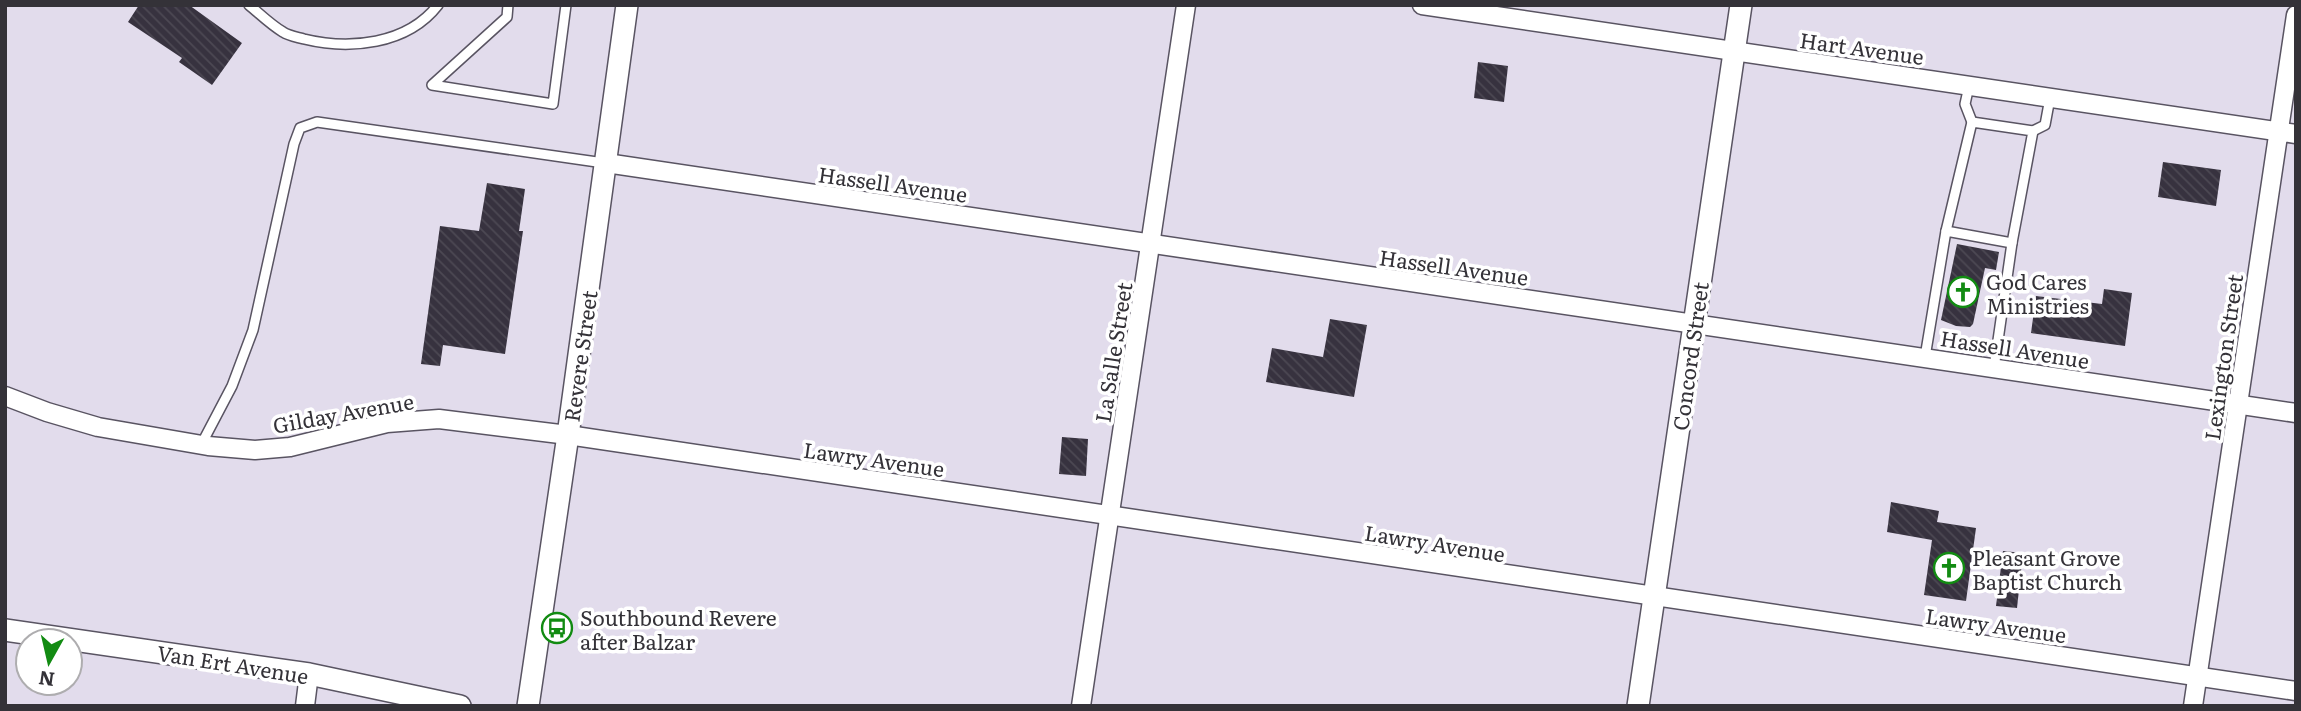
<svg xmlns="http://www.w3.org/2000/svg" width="2301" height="711" viewBox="0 0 2301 711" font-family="Literata,serif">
	<defs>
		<pattern id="building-back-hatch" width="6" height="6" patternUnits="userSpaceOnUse" patternTransform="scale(1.75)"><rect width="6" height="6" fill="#37323f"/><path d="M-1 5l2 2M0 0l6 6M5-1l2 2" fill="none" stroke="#4c4853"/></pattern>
	</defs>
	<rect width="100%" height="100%" fill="#e2dcec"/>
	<g fill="url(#building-back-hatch)">
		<polygon points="139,5 189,5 242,43 212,85 179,62 182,58 128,22"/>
		<polygon points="1478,62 1508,66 1504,102 1474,98"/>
		<polygon points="2163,162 2221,170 2216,206 2158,197"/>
		<polygon points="487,183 525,189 519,231 523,231 505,354 443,345 440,366 421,364 440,226 479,231"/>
		<polygon points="1957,244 1999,252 1996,270 1985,268 1973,324 1970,327 1956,326 1941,320"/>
		<polygon points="2104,289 2132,293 2125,346 2031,333 2036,296 2102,304"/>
		<polygon points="1330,319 1367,325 1354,397 1266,382 1272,348 1323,357"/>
		<polygon points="1062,437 1088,439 1086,476 1059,474"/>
		<polygon points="1891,502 1939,511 1937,522 1976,528 1966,601 1924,595 1932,540 1887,532"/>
		<polygon points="2003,551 2023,553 2017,608 1996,606"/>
	</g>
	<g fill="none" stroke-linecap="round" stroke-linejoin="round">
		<g stroke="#595462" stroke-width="12">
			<g id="service">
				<path d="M249,5c11,9 22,20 34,27 6,4 14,5 21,7 45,11 103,6 134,-34"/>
				<polyline points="508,5 507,17 432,85 553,104 566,5"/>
				<polyline points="1969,86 1965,104 1972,122"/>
				<polyline points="2033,131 2045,125 2050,98"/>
				<polyline points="1946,231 1972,122 2033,131 2012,243"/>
				<polyline points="1925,357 1946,231 2012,243 1994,368"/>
				<polyline points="201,445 232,386 253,330 294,144 300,128 317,122 604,163"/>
			</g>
		</g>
		<g stroke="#595462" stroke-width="21">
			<g id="minor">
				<polyline points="1422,5 2296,134"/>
				<polyline points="606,163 2296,413"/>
				<polyline points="5,396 47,412 98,427 208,446 255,450 290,447 387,423 439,419 568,435 2296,691"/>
				<polyline points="305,706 309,674"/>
				<polyline points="1081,706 1186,5"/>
				<polyline points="2193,706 2296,15"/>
			</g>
		</g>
		<g stroke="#595462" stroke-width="24">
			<g id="tertiary">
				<polyline points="5,630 309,674 460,706"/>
				<polyline points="528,706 568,435 627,5"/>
				<polyline points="1638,706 1741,5"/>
			</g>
		</g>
		<use href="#service" stroke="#fff" stroke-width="9"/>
		<use href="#minor" stroke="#fff" stroke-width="18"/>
		<use href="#tertiary" stroke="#fff" stroke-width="21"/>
	</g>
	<defs>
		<g id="church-ring" transform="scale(1.575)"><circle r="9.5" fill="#fff" stroke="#128b12" stroke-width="1.5"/><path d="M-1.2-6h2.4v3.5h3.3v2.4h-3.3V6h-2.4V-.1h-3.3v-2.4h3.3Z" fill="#128b12"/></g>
		<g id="bus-ring" transform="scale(1.575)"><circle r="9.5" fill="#fff" stroke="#128b12" stroke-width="1.5"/><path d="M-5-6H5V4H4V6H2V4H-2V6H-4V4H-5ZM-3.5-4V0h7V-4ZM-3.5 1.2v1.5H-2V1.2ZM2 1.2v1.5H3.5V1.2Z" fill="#128b12"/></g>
	</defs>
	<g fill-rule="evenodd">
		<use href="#church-ring" x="1963" y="292"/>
		<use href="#church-ring" x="1949" y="568"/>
		<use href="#bus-ring" x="557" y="628"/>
	</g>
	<g text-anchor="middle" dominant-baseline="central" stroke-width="7" stroke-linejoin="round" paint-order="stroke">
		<g font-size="21" fill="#343238" stroke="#fff">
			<text transform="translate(1862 47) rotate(8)">Hart Avenue</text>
			<text transform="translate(893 183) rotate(8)">Hassell Avenue</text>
			<text transform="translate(1454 266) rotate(8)">Hassell Avenue</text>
			<text transform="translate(2015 348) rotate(9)">Hassell Avenue</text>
			<text transform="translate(1112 352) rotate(-81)">La Salle Street</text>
			<text transform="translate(579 356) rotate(-82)">Revere Street</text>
			<text transform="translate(1689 356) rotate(-82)">Concord Street</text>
			<text transform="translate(2222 357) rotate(-82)">Lexington Street</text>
			<text transform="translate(343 412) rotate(-10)">Gilday Avenue</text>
			<text transform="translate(874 458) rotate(8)">Lawry Avenue</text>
			<text transform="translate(1435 542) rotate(9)">Lawry Avenue</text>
			<text transform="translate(1996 624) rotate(8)">Lawry Avenue</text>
			<text transform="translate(233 663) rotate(9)">Van Ert Avenue</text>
		</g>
		<g font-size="21" fill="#343238" stroke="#fff" text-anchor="start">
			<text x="1986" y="280">God Cares<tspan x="1986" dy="24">Ministries</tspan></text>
			<text x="1972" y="556">Pleasant Grove<tspan x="1972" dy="24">Baptist Church</tspan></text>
			<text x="580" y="616">Southbound Revere<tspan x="580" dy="24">after Balzar</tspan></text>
		</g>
	</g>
	<rect width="2301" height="711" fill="none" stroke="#343238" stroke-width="14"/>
	<g transform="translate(49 662) rotate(188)"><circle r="33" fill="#ffffff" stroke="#aeadaf" stroke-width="2"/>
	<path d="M0-5L12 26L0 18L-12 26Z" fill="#128b12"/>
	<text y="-10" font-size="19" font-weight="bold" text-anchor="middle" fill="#343238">N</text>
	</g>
</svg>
